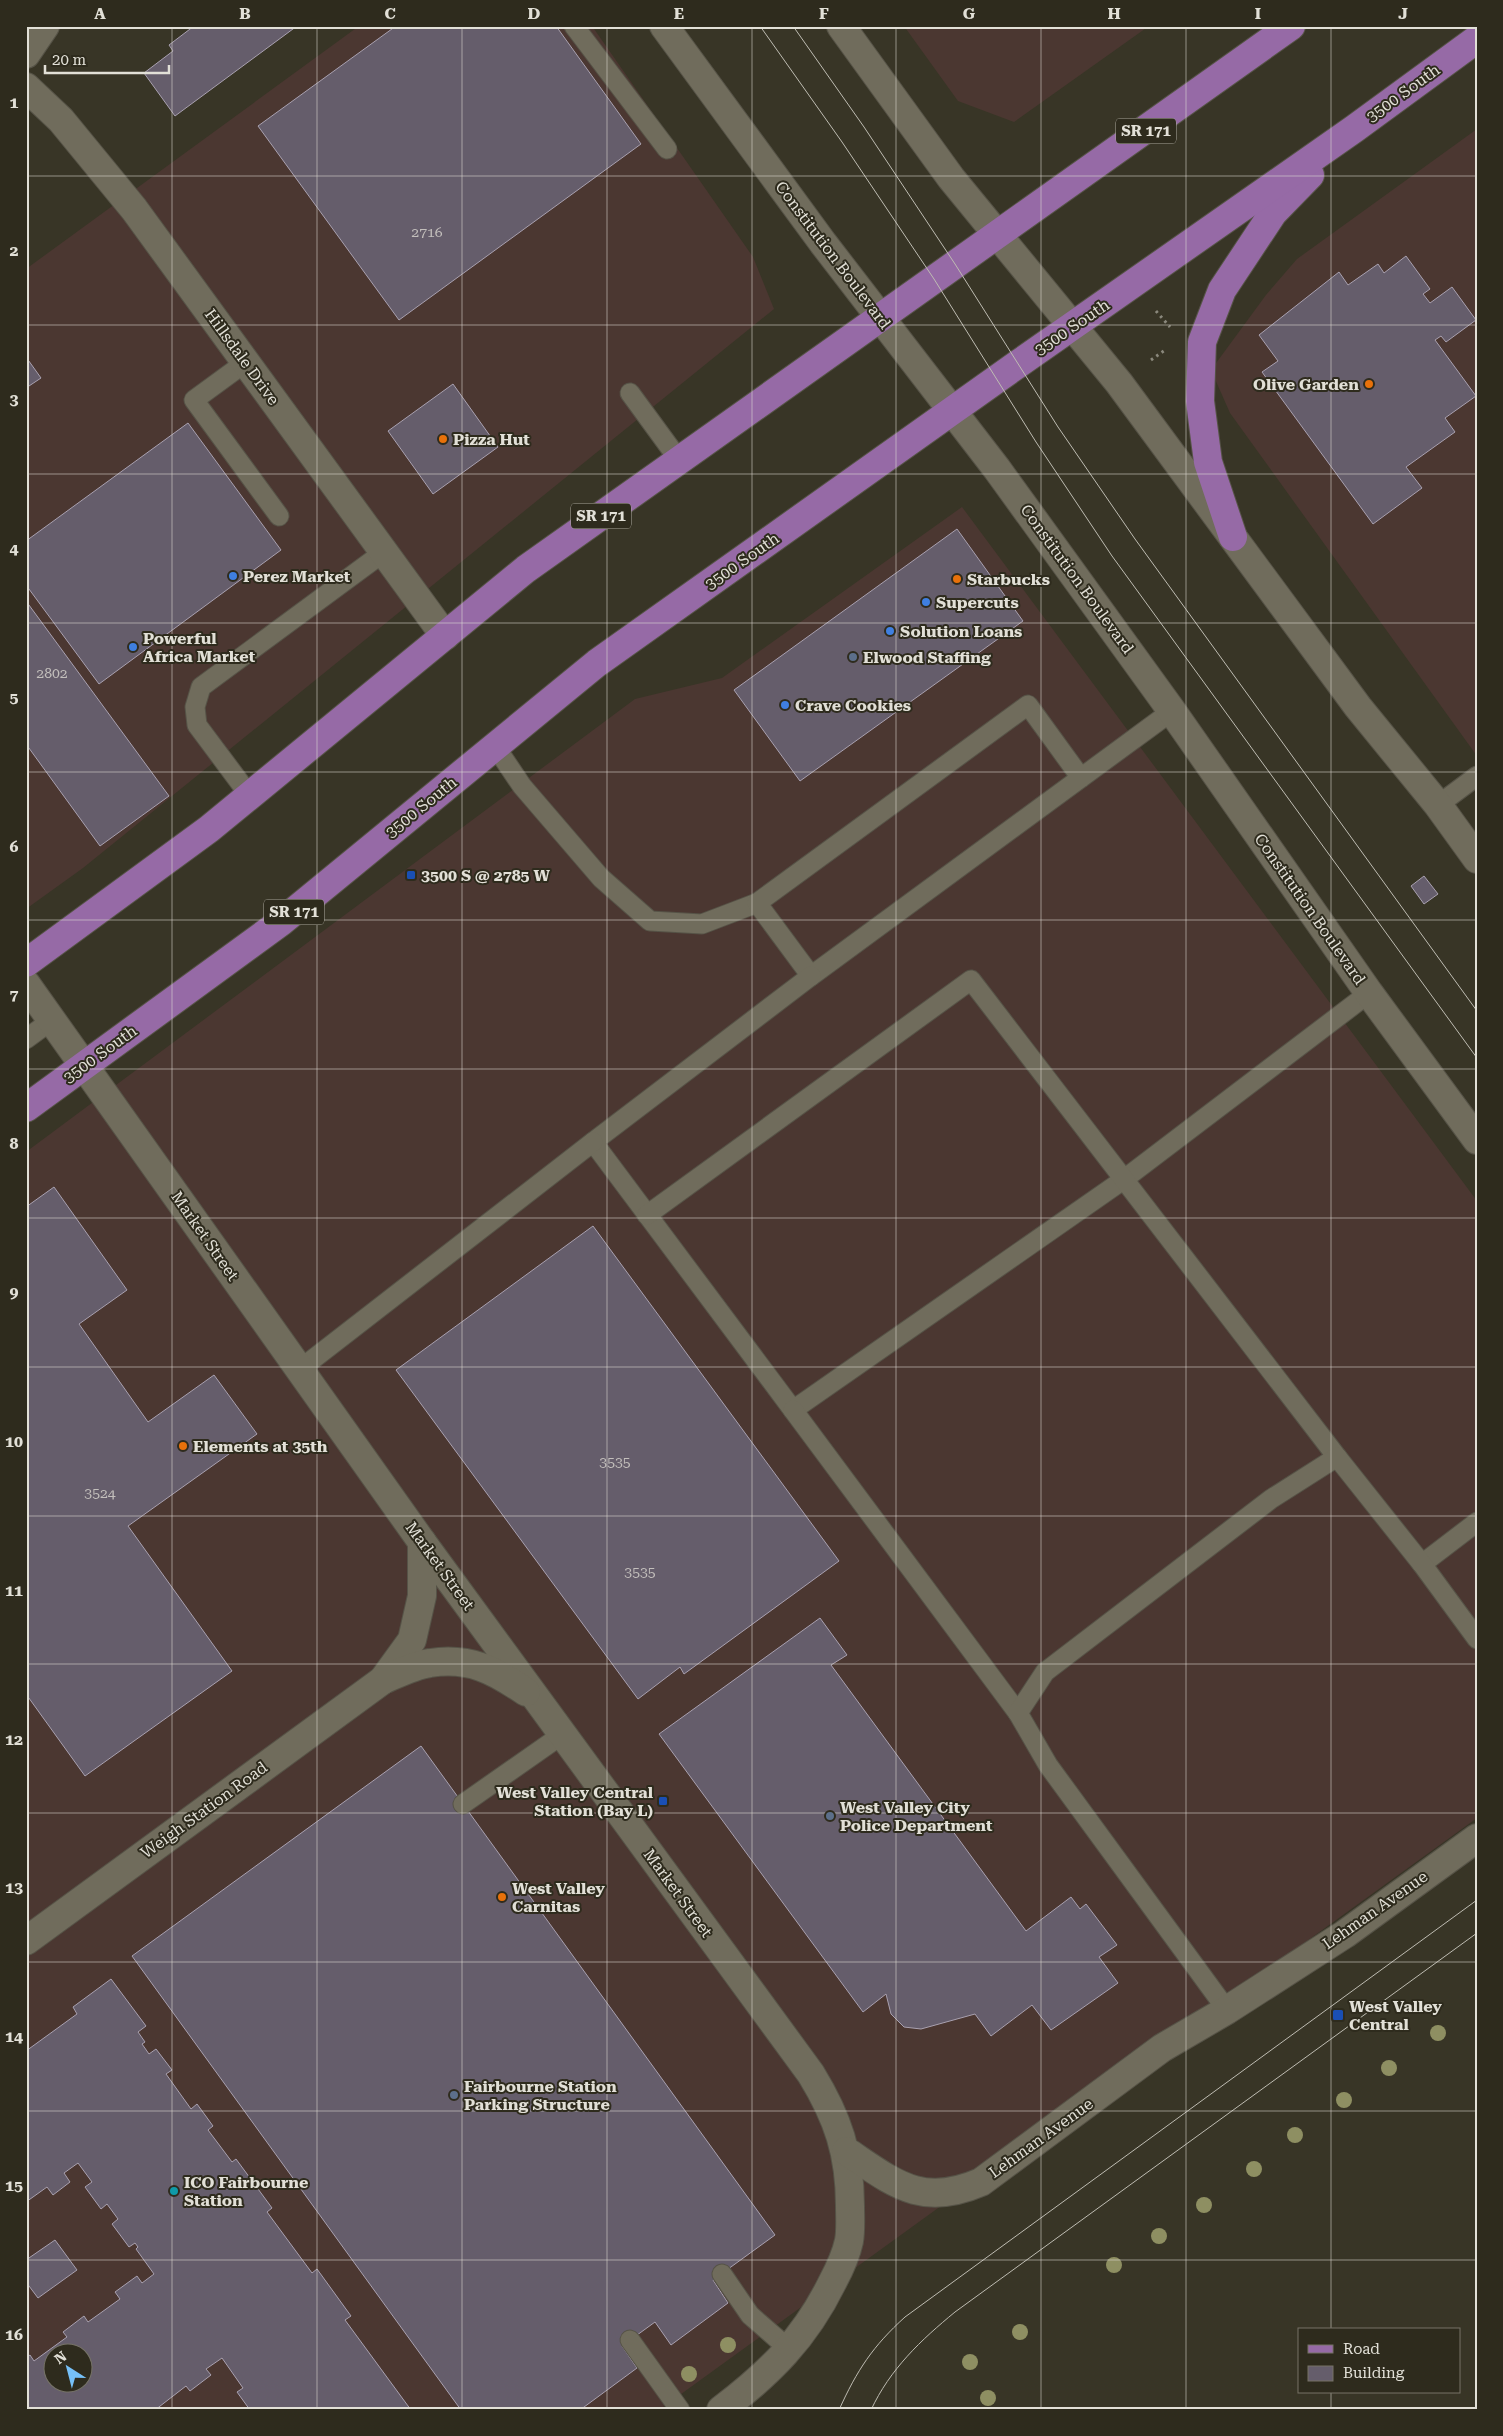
<svg xmlns="http://www.w3.org/2000/svg" width="1503" height="2436" viewBox="0 0 1503 2436" font-family="'Roboto Serif',serif">
	<rect width="100%" height="100%" fill="#383526"/>
	<g fill="#4b3731" fill-rule="evenodd">
		<polygon points="359,26 592,26 753,257 774,309 83,868 26,909 26,269"/>
		<polygon points="904,26 1149,26 1014,122 958,101"/>
		<polygon points="1477,129 1477,756 1230,413 1211,370 1266,295 1297,259"/>
		<path d="M962,507l515,694v617l-818,592h-633v-1258l609,-453 87,-21zM52,2354h30v30h-30z"/>
	</g>
	<g fill="#655d6b" stroke="#a9a1b0" fill-rule="evenodd">
		<polygon points="194,26 297,26 175,116 144,73 173,51 169,45"/>
		<polygon points="396,26 556,26 641,144 399,320 258,126"/>
		<polygon points="1406,256 1430,289 1423,294 1430,303 1452,287 1476,320 1446,342 1441,336 1435,340 1476,396 1445,418 1455,432 1406,467 1422,488 1373,524 1262,372 1278,361 1259,335 1339,272 1348,285 1378,264 1384,273"/>
		<polygon points="26,357 41,378 26,388"/>
		<polygon points="453,384 498,447 433,494 388,431"/>
		<polygon points="188,423 281,550 99,684 26,585 26,541"/>
		<polygon points="957,529 1023,621 800,781 734,690"/>
		<polygon points="26,601 169,796 100,846 26,744"/>
		<polygon points="1424,876 1438,894 1424,904 1411,886"/>
		<polygon points="54,1187 127,1290 79,1324 148,1422 214,1375 257,1434 128,1526 232,1671 85,1776 26,1694 26,1207"/>
		<polygon points="593,1226 839,1561 684,1674 680,1667 638,1699 396,1370"/>
		<polygon points="820,1618 847,1655 831,1665 1026,1931 1071,1897 1080,1909 1086,1904 1117,1945 1099,1957 1118,1983 1051,2030 1032,2005 991,2036 975,2014 921,2029 904,2027 891,2014 886,1994 863,2012 659,1734"/>
		<polygon points="421,1746 775,2235 713,2280 728,2303 671,2345 655,2322 622,2346 637,2368 580,2410 461,2410 132,1956"/>
		<path d="M111,1979l35,47 -8,6 7,10 -3,2 7,10 7,-5 16,21 -6,4 25,35 6,-5 16,22 -5,4 24,32 4,-3 36,49 -5,4 45,61 5,-4 34,47 -6,4 66,90h-161l-13,-18 6,-4 -21,-30 -16,11 5,6 -21,16 -4,-5 -31,24h-129v-52l4,-3 4,6 33,-24 -4,-5 21,-16 4,6 32,-23 -5,-7 22,-16 5,7 12,-9 -18,-25 2,-2 -3,-4 -6,4 -17,-23 6,-5 -11,-15 -6,5 -16,-22 7,-5 -14,-19 -14,10 6,9 -17,13 -6,-8 -21,15v-151l51,-37 -4,-7zM52,2354h30v30h-30z"/>
		<polygon points="55,2240 77,2270 38,2298 26,2282 26,2260"/>
	</g>
	<g fill="none" stroke-linecap="round" stroke-linejoin="round">
		<g stroke="#565347" stroke-width="21">
			<g id="service">
				<polyline points="574,26 667,149"/>
				<polyline points="246,362 194,400 279,516"/>
				<polyline points="630,393 679,460"/>
				<polyline points="495,746 522,786 601,878 650,921 702,924 757,903"/>
				<polyline points="1081,778 1028,705 757,903 811,976 1172,711"/>
				<polyline points="250,796 197,725 195,707 201,687 384,552"/>
				<polyline points="1438,805 1477,776"/>
				<polyline points="811,976 593,1142 793,1410 1123,1180 1369,993"/>
				<polyline points="26,1039 52,1020"/>
				<polyline points="647,1215 971,980 1337,1457"/>
				<polyline points="299,1370 593,1142"/>
				<polyline points="793,1410 1018,1713"/>
				<polyline points="1422,1564 1477,1522"/>
				<polyline points="463,1804 563,1734"/>
				<polyline points="1227,2010 1048,1765 1018,1713 1045,1672 1271,1499 1337,1457 1422,1564 1477,1639"/>
				<polyline points="722,2274 750,2315 790,2350"/>
				<polyline points="630,2340 680,2410"/>
			</g>
		</g>
		<g stroke="#565347" stroke-width="30">
			<g id="minor">
				<polyline points="26,54 45,26"/>
				<polyline points="26,87 61,120 134,209 445,636"/>
				<path d="M26,984l396,558 389,532c27,44 39,80 39,132 0,11 1,24 -1,35 -3,14 -10,29 -17,42 -27,55 -62,90 -111,127"/>
				<polyline points="383,1680 412,1640 422,1596 422,1542"/>
				<path d="M26,1941l357,-261c14,-6 31,-15 47,-17 40,-6 64,7 96,29"/>
				<path d="M846,2151c48,32 75,57 135,31l181,-134 65,-38 118,-76 132,-96"/>
			</g>
		</g>
		<g stroke="#565347" stroke-width="30">
			<g id="secondary">
				<polyline points="664,26 823,243 997,469 1172,711 1369,993 1477,1140"/>
				<polyline points="841,26 951,178 1119,383 1358,707 1438,805 1477,859"/>
			</g>
		</g>
		<g stroke="#565347" stroke-width="30">
			<g id="primary">
				<polyline points="1233,537 1208,462 1200,401 1202,342 1222,290 1273,213 1310,175"/>
				<polyline points="26,963 209,829 526,569 1291,26"/>
				<polyline points="26,1108 281,922 597,663 1018,364 1354,129 1477,39"/>
			</g>
		</g>
		<g stroke="#8a887c" stroke-width="3" stroke-dasharray="2.5 4" stroke-linecap="butt">
			<polyline points="1156,311 1170,327"/>
			<polyline points="1151,360 1165,350"/>
		</g>
		<use href="#service" stroke="#706c5c" stroke-width="19"/>
		<use href="#minor" stroke="#706c5c" stroke-width="28"/>
		<use href="#secondary" stroke="#706c5c" stroke-width="28"/>
		<use href="#primary" stroke="#966aa6" stroke-width="28"/>
		<g stroke="#bebcb2" stroke-width="1">
			<polyline points="760,26 842,142 934,279 1036,442 1112,556 1477,1058"/>
			<polyline points="793,26 864,127 955,264 1058,427 1135,539 1477,1011"/>
			<path d="M839,2410c18,-40 34,-64 66,-93l572,-417"/>
			<path d="M871,2410c19,-41 50,-70 84,-98l522,-379"/>
		</g>
	</g>
	<g fill="#8e8f62">
		<circle cx="1438" cy="2033" r="8"/>
		<circle cx="1389" cy="2068" r="8"/>
		<circle cx="1344" cy="2100" r="8"/>
		<circle cx="1295" cy="2135" r="8"/>
		<circle cx="1254" cy="2169" r="8"/>
		<circle cx="1204" cy="2205" r="8"/>
		<circle cx="1159" cy="2236" r="8"/>
		<circle cx="1114" cy="2265" r="8"/>
		<circle cx="1020" cy="2332" r="8"/>
		<circle cx="728" cy="2345" r="8"/>
		<circle cx="970" cy="2362" r="8"/>
		<circle cx="689" cy="2374" r="8"/>
		<circle cx="988" cy="2398" r="8"/>
	</g>
	<path fill="none" stroke="#e2e0d7" stroke-width="1" stroke-opacity="0.55" d="M172,26v2384M317,26v2384M462,26v2384M607,26v2384M752,26v2384M896,26v2384M1041,26v2384M1186,26v2384M1331,26v2304M26,176h1451M26,325h1451M26,474h1451M26,623h1451M26,772h1451M26,920h1451M26,1069h1451M26,1218h1451M26,1367h1451M26,1516h1451M26,1664h1451M26,1813h1451M26,1962h1451M26,2111h1451M26,2260h1451M1331,2392v18"/>
	<g fill="#e8710a" stroke="#2e2b1d" stroke-width="2">
		<circle cx="1369" cy="384" r="5"/>
		<circle cx="443" cy="439" r="5"/>
		<circle cx="957" cy="579" r="5"/>
		<circle cx="183" cy="1446" r="5"/>
		<circle cx="502" cy="1897" r="5"/>
	</g>
	<g fill="#3f7fe0" stroke="#2e2b1d" stroke-width="2">
		<circle cx="233" cy="576" r="5"/>
		<circle cx="926" cy="602" r="5"/>
		<circle cx="890" cy="631" r="5"/>
		<circle cx="133" cy="647" r="5"/>
		<circle cx="785" cy="705" r="5"/>
	</g>
	<g fill="#5c6f8a" stroke="#2e2b1d" stroke-width="2">
		<circle cx="853" cy="657" r="5"/>
		<circle cx="830" cy="1816" r="5"/>
		<circle cx="454" cy="2095" r="5"/>
	</g>
	<g fill="#1a4fb4" stroke="#2e2b1d" stroke-width="2">
		<rect x="406" y="870" width="10" height="10" rx="2.5"/>
		<rect x="658" y="1796" width="10" height="10" rx="2.5"/>
		<rect x="1332" y="2009" width="12" height="12" rx="2.5"/>
	</g>
	<circle fill="#0f9aa8" stroke="#2e2b1d" stroke-width="2" cx="174" cy="2191" r="5"/>
	<g text-anchor="middle" dominant-baseline="central" stroke-width="4" stroke-linejoin="round" paint-order="stroke">
		<g font-size="14" fill="#c3bfbc">
			<text x="427" y="232">2716</text>
			<text x="52" y="673">2802</text>
			<text x="615" y="1462">3535</text>
			<text x="100" y="1493">3524</text>
			<text x="640" y="1572">3535</text>
		</g>
		<g fill="#2e2b1d" stroke="#acaa9f" stroke-width="1">
			<rect x="1116" y="118.5" width="60" height="25" rx="4"/>
			<rect x="571" y="503.5" width="60" height="25" rx="4"/>
			<rect x="264" y="899.5" width="60" height="25" rx="4"/>
		</g>
		<g font-size="15" font-weight="bold" fill="#e2e0d7">
			<text x="1146" y="131">SR 171</text>
			<text x="601" y="516">SR 171</text>
			<text x="294" y="912">SR 171</text>
		</g>
		<g font-size="16" fill="#e2e0d7" stroke="#2e2b1d">
			<text transform="translate(1403 93) rotate(-36)">3500 South</text>
			<text transform="translate(833 255) rotate(53)">Constitution Boulevard</text>
			<text transform="translate(1072 327) rotate(-34)">3500 South</text>
			<text transform="translate(242 357) rotate(54)">Hillsdale Drive</text>
			<text transform="translate(742 561) rotate(-35)">3500 South</text>
			<text transform="translate(1077 579) rotate(54)">Constitution Boulevard</text>
			<text transform="translate(421 807) rotate(-39)">3500 South</text>
			<text transform="translate(1310 909) rotate(55)">Constitution Boulevard</text>
			<text transform="translate(100 1054) rotate(-36)">3500 South</text>
			<text transform="translate(205 1236) rotate(55)">Market Street</text>
			<text transform="translate(440 1566) rotate(54)">Market Street</text>
			<text transform="translate(204 1810) rotate(-36)">Weigh Station Road</text>
			<text transform="translate(678 1893) rotate(54)">Market Street</text>
			<text transform="translate(1375 1910) rotate(-35)">Lehman Avenue</text>
			<text transform="translate(1041 2138) rotate(-36)">Lehman Avenue</text>
		</g>
		<g font-size="16" font-weight="bold" fill="#e2e0d7" stroke="#2e2b1d" text-anchor="start">
			<text x="1359" y="384" text-anchor="end">Olive Garden</text>
			<text x="453" y="439">Pizza Hut</text>
			<text x="243" y="576">Perez Market</text>
			<text x="967" y="579">Starbucks</text>
			<text x="936" y="602">Supercuts</text>
			<text x="900" y="631">Solution Loans</text>
			<text x="143" y="638">Powerful<tspan x="143" dy="18">Africa Market</tspan></text>
			<text x="863" y="657">Elwood Staffing</text>
			<text x="795" y="705">Crave Cookies</text>
			<text x="421" y="875">3500 S @ 2785 W</text>
			<text x="193" y="1446">Elements at 35th</text>
			<text x="653" y="1792" text-anchor="end">West Valley Central<tspan x="653" dy="18">Station (Bay L)</tspan></text>
			<text x="840" y="1807">West Valley City<tspan x="840" dy="18">Police Department</tspan></text>
			<text x="512" y="1888">West Valley<tspan x="512" dy="18">Carnitas</tspan></text>
			<text x="1349" y="2006">West Valley<tspan x="1349" dy="18">Central</tspan></text>
			<text x="464" y="2086">Fairbourne Station<tspan x="464" dy="18">Parking Structure</tspan></text>
			<text x="184" y="2182">ICO Fairbourne<tspan x="184" dy="18">Station</tspan></text>
		</g>
	</g>
	<rect width="1503" height="2436" fill="none" stroke="#2e2b1d" stroke-width="55"/>
	<rect x="1298" y="2328" width="162" height="65" fill="#2e2b1d" stroke="#767367"/>
	<rect x="1308" y="2345" width="25" height="8" fill="#966aa6" stroke="#767367"/>
	<text x="1343" y="2354" font-size="15" fill="#e2e0d7">Road</text>
	<rect x="1308" y="2366" width="25" height="15" fill="#655d6b" stroke="#767367"/>
	<text x="1343" y="2378" font-size="15" fill="#e2e0d7">Building</text>
	<g transform="translate(68 2368) rotate(324)"><circle r="24" fill="#2e2b1d" stroke="#767367"/>
	<path d="M0-4L9 19L0 12L-9 19Z" fill="#76c0f7"/>
	<text y="-8" font-size="14" font-weight="bold" text-anchor="middle" fill="#e2e0d7">N</text>
	</g>
	<path d="M45 65v8h124v-8" fill="none" stroke="#e2e0d7" stroke-width="2.5"/>
	<text x="52" y="65" font-size="15" fill="#e2e0d7" stroke="#2e2b1d" stroke-width="4" paint-order="stroke">20 m</text>
	<rect x="28" y="28" width="1448" height="2380" fill="none" stroke="#e2e0d7" stroke-width="2"/>
	<g font-size="16" text-anchor="middle" font-weight="bold" fill="#e2e0d7">
		<text x="100" y="19">A</text>
		<text x="245" y="19">B</text>
		<text x="390" y="19">C</text>
		<text x="534" y="19">D</text>
		<text x="679" y="19">E</text>
		<text x="824" y="19">F</text>
		<text x="969" y="19">G</text>
		<text x="1114" y="19">H</text>
		<text x="1258" y="19">I</text>
		<text x="1403" y="19">J</text>
		<text x="14" y="108">1</text>
		<text x="14" y="256">2</text>
		<text x="14" y="405">3</text>
		<text x="14" y="554">4</text>
		<text x="14" y="703">5</text>
		<text x="14" y="852">6</text>
		<text x="14" y="1000">7</text>
		<text x="14" y="1149">8</text>
		<text x="14" y="1298">9</text>
		<text x="14" y="1447">10</text>
		<text x="14" y="1596">11</text>
		<text x="14" y="1745">12</text>
		<text x="14" y="1893">13</text>
		<text x="14" y="2042">14</text>
		<text x="14" y="2191">15</text>
		<text x="14" y="2340">16</text>
	</g>
</svg>
